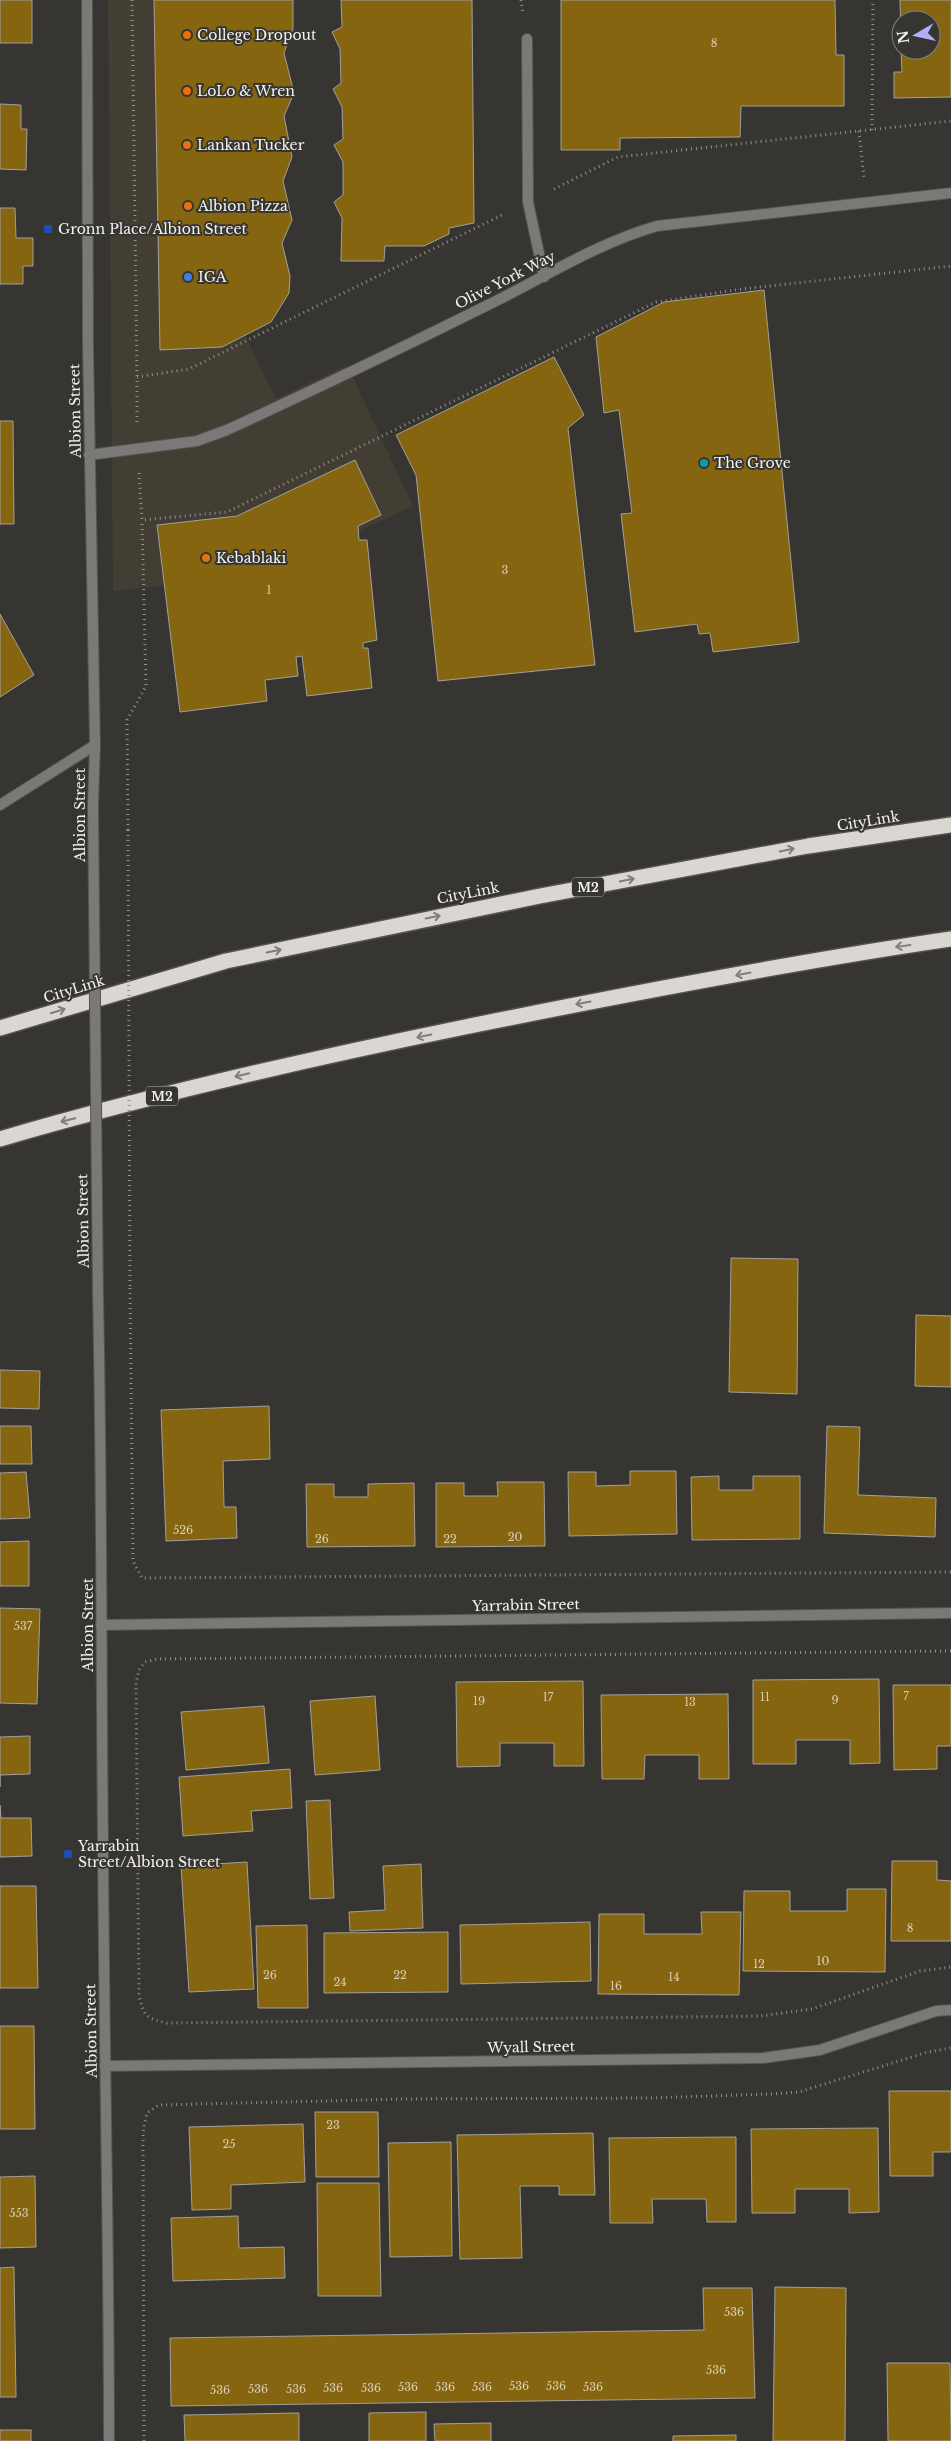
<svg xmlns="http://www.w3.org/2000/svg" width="951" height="2441" viewBox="0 0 951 2441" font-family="'Libre Baskerville',serif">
	<rect width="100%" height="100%" fill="#373531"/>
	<polygon fill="#423e34" points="108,0 233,0 241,327 276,399 347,365 413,506 266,574 113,591"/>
	<g fill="#866510" stroke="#a3a09c">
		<rect x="0" y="0" width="32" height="43"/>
		<polygon points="154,0 293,0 293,29 284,53 294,93 284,116 292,157 283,181 292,220 282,243 290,276 289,293 271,322 222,347 160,350"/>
		<polygon points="341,0 472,0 474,223 449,228 449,234 424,246 385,246 384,261 341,261 342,218 334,202 343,195 343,162 334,145 343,139 342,107 333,89 341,83 340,49 332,32 342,27"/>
		<polygon points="561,0 835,0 836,55 844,55 844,106 741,106 740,137 620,138 620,150 561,150"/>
		<polygon points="900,0 951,0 951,97 894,98 894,72 902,72 901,50 931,50 931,20 901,20 901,35"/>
		<polygon points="0,104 21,105 21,129 27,129 26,170 0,169"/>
		<polygon points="0,208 15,208 16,238 33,238 33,266 23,266 23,284 0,284"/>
		<polygon points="764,290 799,642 713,652 710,633 699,634 697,624 635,632 621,514 632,513 619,410 604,413 596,337 664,302"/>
		<polygon points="554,357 584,415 568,428 595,665 438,681 416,475 396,435"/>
		<polygon points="0,421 13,421 14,524 0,524"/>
		<polygon points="355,460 381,515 358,526 359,540 367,540 377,640 363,643 363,648 368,648 372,688 307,696 302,656 296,657 298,676 265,680 267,701 180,712 157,525 237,516"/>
		<polygon points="0,614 34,675 0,697"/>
		<polygon points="731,1258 798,1259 797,1394 729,1392"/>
		<polygon points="916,1315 951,1316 951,1387 915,1386"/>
		<polygon points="0,1370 40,1371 39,1409 0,1408"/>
		<polygon points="269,1406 270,1459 223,1461 224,1507 236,1507 237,1538 166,1541 161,1410"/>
		<polygon points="0,1426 31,1426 32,1464 0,1464"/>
		<polygon points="827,1426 860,1427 858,1495 936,1498 935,1537 824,1533"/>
		<polygon points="630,1471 676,1471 677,1534 569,1536 568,1472 596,1472 596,1486 630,1485"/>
		<polygon points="26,1472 30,1518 0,1519 0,1473"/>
		<polygon points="719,1476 719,1490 753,1490 753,1476 800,1476 800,1539 692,1540 691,1477"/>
		<polygon points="497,1482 544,1482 545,1546 436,1547 436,1483 464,1483 464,1496 498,1496"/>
		<polygon points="414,1483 415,1546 307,1547 306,1484 334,1484 334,1497 368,1497 368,1484"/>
		<polygon points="29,1541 29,1586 0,1586 0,1542"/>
		<polygon points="0,1608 40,1609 37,1704 0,1703"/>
		<polygon points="879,1679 880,1763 850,1764 850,1740 796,1740 796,1764 753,1764 753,1680"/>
		<polygon points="583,1681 584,1766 554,1766 554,1743 500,1743 500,1766 457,1767 456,1682"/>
		<polygon points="893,1685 951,1685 951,1746 937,1746 937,1769 894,1770"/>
		<polygon points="728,1694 729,1779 699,1779 699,1755 645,1755 644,1779 602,1779 601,1695"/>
		<polygon points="375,1696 380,1770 315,1775 310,1701"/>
		<polygon points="264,1706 269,1763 186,1770 181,1712"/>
		<polygon points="30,1736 30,1774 0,1775 0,1787 0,1737"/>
		<polygon points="290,1769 292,1808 251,1811 253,1831 183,1836 179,1777"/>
		<polygon points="330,1800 334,1898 310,1899 306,1801"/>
		<polygon points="0,1805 1,1818 31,1818 32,1856 0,1857"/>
		<polygon points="892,1861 937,1861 937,1880 951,1881 951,1941 891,1941"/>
		<polygon points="247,1862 254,1989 189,1992 181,1866"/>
		<polygon points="421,1864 423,1928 350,1931 349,1912 385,1910 383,1866"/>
		<polygon points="0,1886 36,1886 38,1988 0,1988"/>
		<polygon points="847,1889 886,1889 885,1972 743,1971 744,1891 790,1891 790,1911 847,1911"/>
		<polygon points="701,1912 741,1912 739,1995 598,1994 599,1914 644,1914 644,1934 702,1934"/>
		<polygon points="590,1922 591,1981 461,1984 460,1925"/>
		<polygon points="307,1925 308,2008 258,2008 256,1926"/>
		<polygon points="448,1932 448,1992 324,1993 324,1933"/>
		<polygon points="0,2026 34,2026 35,2129 0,2129"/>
		<polygon points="889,2091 951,2091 951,2152 933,2152 933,2176 890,2176"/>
		<polygon points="315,2112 378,2112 379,2177 316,2177"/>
		<polygon points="303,2124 305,2182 231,2185 231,2209 192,2210 189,2127"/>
		<polygon points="878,2128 879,2212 849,2213 849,2189 795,2189 795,2213 752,2213 751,2129"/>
		<polygon points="593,2133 595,2195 559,2195 559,2186 520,2186 522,2258 460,2259 457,2135"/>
		<polygon points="736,2137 736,2222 707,2222 706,2199 652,2199 653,2223 610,2223 609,2138"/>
		<polygon points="451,2142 452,2256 390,2257 388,2143"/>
		<polygon points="35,2176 36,2247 0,2248 0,2177"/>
		<polygon points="317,2183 379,2183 381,2296 318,2296"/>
		<polygon points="238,2216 239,2248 284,2247 285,2278 173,2281 171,2218"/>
		<polygon points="14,2267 16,2397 0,2397 0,2268"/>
		<polygon points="775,2287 846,2288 845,2441 773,2441"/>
		<polygon points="703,2288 752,2288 755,2398 171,2406 170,2338 704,2330"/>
		<polygon points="887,2363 950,2363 951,2441 888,2441"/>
		<polygon points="426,2412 426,2441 369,2441 369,2413"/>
		<polygon points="299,2413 299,2441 185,2441 184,2415"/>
		<polygon points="491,2423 491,2441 435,2441 434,2424"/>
		<rect x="0" y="2430" width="31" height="11"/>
		<polygon points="736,2435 736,2441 673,2441 673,2436"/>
	</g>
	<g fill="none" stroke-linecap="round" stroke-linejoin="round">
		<g stroke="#55534f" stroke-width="12">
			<polyline id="service" points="527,39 528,202 544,277"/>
		</g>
		<g stroke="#55534f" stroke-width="12">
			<g id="minor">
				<path d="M89,455l108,-14 30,-11c91,-42 183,-86 273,-131 51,-26 101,-57 157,-73l294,-33"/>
				<polyline points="0,805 95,745"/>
				<polyline points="101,1625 951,1613"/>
				<polyline points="105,2066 763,2058 820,2050 936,2011 951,2010"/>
			</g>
		</g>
		<g stroke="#55534f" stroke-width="12">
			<g id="tertiary">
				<polyline points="87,0 88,347 95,745 93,805"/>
				<path d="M98,1296c4,183 3,365 5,547 1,199 6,399 6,598"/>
			</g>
		</g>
		<g stroke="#55534f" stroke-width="18">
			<g id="motorway">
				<polyline points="0,1028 226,961 540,896 808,846 951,825"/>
				<path d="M0,1139c153,-45 309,-80 465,-112 162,-33 323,-64 486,-88"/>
			</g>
		</g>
		<g stroke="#92908d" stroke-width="3" stroke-dasharray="1 4" stroke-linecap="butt">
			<polyline points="132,0 137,377"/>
			<polyline points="521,0 523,14"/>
			<polyline points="872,130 873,0"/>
			<polyline points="859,131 864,178"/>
			<polyline points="554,189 618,157 951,121"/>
			<polyline points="137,422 137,377 189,369 504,214"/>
			<polyline points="139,473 142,520 227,512 656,302 742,289 951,266"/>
			<polyline points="128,830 127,720 146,686 142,520"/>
			<polyline points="130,1288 133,1561 142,1578 951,1572"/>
			<path d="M951,1651l-794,8 -12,3 -6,8 -3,13 3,312c5,22 7,23 28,28l593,-7 52,-7 108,-38 31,-4"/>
			<polyline points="144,2441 143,2132 147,2113 159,2105 404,2099 649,2098 771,2094 799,2092 928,2052 951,2048"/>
		</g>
		<use href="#service" stroke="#7a7977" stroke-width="10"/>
		<use href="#minor" stroke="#7a7977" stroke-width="10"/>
		<use href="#tertiary" stroke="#7a7977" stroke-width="10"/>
		<use href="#motorway" stroke="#dad7d3" stroke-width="15"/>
		<g stroke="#55534f" stroke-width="12" stroke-linecap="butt">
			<polyline id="tertiary-bridge" points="93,805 98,1296"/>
		</g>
		<polyline stroke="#92908d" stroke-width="3" stroke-dasharray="1 4" stroke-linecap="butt" points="128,830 130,1288"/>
		<use href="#tertiary-bridge" stroke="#7a7977" stroke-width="10"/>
	</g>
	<defs><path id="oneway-shaft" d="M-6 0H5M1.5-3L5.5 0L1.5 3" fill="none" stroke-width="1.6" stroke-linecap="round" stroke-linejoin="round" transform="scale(1.25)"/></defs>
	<g stroke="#807e7a">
		<use href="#oneway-shaft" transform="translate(787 850) rotate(-11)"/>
		<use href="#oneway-shaft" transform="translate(627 880) rotate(-11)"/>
		<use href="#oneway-shaft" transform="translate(433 917) rotate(-12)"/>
		<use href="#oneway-shaft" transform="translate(903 946) rotate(172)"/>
		<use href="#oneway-shaft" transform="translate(274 951) rotate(-12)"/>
		<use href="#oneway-shaft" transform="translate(743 974) rotate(169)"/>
		<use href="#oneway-shaft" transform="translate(583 1003) rotate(169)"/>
		<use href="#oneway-shaft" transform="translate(58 1011) rotate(-17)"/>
		<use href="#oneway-shaft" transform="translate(424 1036) rotate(168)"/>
		<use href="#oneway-shaft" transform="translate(242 1075) rotate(166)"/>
		<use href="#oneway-shaft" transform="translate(68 1120) rotate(166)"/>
	</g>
	<g fill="#e8710a" stroke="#373531" stroke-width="2">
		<circle cx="187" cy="35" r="5"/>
		<circle cx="187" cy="91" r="5"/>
		<circle cx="187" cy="145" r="5"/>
		<circle cx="188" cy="206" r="5"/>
		<circle cx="206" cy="558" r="5"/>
	</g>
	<g fill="#1a4fb4" stroke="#373531" stroke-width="2">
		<rect x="43" y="224" width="10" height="10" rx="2.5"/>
		<rect x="63" y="1849" width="10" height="10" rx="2.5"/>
	</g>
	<circle fill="#3f7fe0" stroke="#373531" stroke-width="2" cx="188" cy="277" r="5"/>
	<circle fill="#0f9aa8" stroke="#373531" stroke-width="2" cx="704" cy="463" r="5"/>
	<g text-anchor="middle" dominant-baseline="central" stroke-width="4" stroke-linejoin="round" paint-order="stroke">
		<g font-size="11" fill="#d8cfb7">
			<text x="714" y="43">8</text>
			<text x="505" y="570">3</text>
			<text x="269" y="590">1</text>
			<text x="183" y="1530">526</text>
			<text x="515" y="1537">20</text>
			<text x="322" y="1539">26</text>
			<text x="450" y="1539">22</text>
			<text x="23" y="1626">537</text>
			<text x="906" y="1696">7</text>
			<text x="548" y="1697">17</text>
			<text x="765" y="1697">11</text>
			<text x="835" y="1700">9</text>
			<text x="479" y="1701">19</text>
			<text x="690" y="1702">13</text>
			<text x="910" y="1928">8</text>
			<text x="823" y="1961">10</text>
			<text x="759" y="1964">12</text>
			<text x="270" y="1975">26</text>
			<text x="400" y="1975">22</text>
			<text x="674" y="1977">14</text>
			<text x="340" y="1982">24</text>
			<text x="616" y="1986">16</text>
			<text x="333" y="2125">23</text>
			<text x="229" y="2144">25</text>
			<text x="19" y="2213">553</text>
			<text x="734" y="2312">536</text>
			<text x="716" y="2370">536</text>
			<text x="519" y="2386">536</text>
			<text x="556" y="2386">536</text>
			<text x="408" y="2387">536</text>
			<text x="445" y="2387">536</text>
			<text x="482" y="2387">536</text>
			<text x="593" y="2387">536</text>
			<text x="333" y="2388">536</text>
			<text x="371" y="2388">536</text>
			<text x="258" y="2389">536</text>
			<text x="296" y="2389">536</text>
			<text x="220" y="2390">536</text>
		</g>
		<g fill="#373531" stroke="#bbb9b6" stroke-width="1">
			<rect x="572" y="877.5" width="32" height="19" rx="4"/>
			<rect x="146" y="1086.5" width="32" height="19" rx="4"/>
		</g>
		<g font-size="12" font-weight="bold" fill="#f3f2ef">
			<text x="588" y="887">M2</text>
			<text x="162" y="1096">M2</text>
		</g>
		<g font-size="14" fill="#f3f2ef" stroke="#373531" text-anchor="start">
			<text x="197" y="35">College Dropout</text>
			<text x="197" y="91">LoLo &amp; Wren</text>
			<text x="197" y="145">Lankan Tucker</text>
			<text x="198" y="206">Albion Pizza</text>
			<text x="58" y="229">Gronn Place/Albion Street</text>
			<text x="198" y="277">IGA</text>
			<text x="714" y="463">The Grove</text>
			<text x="216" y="558">Kebablaki</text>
			<text x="78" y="1846">Yarrabin<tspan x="78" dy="16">Street/Albion Street</tspan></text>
		</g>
		<g font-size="14" fill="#f3f2ef" stroke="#373531">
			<text transform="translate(505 280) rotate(-27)">Olive York Way</text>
			<text transform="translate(75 411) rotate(-91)">Albion Street</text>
			<text transform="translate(80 815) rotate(-90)">Albion Street</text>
			<text transform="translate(868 821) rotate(-9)">CityLink</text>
			<text transform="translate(468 893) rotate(-11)">CityLink</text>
			<text transform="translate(74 989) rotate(-17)">CityLink</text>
			<text transform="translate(83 1221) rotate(-91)">Albion Street</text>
			<text transform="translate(526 1605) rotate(-1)">Yarrabin Street</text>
			<text transform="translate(88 1625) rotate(-90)">Albion Street</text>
			<text transform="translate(91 2031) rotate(-91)">Albion Street</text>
			<text transform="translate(531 2047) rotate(-1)">Wyall Street</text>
		</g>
	</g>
	<g transform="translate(916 35) rotate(261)"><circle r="24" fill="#373531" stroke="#82817d"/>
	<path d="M0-4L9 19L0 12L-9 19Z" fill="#b1adfa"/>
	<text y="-8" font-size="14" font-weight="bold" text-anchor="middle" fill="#f3f2ef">N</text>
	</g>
</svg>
